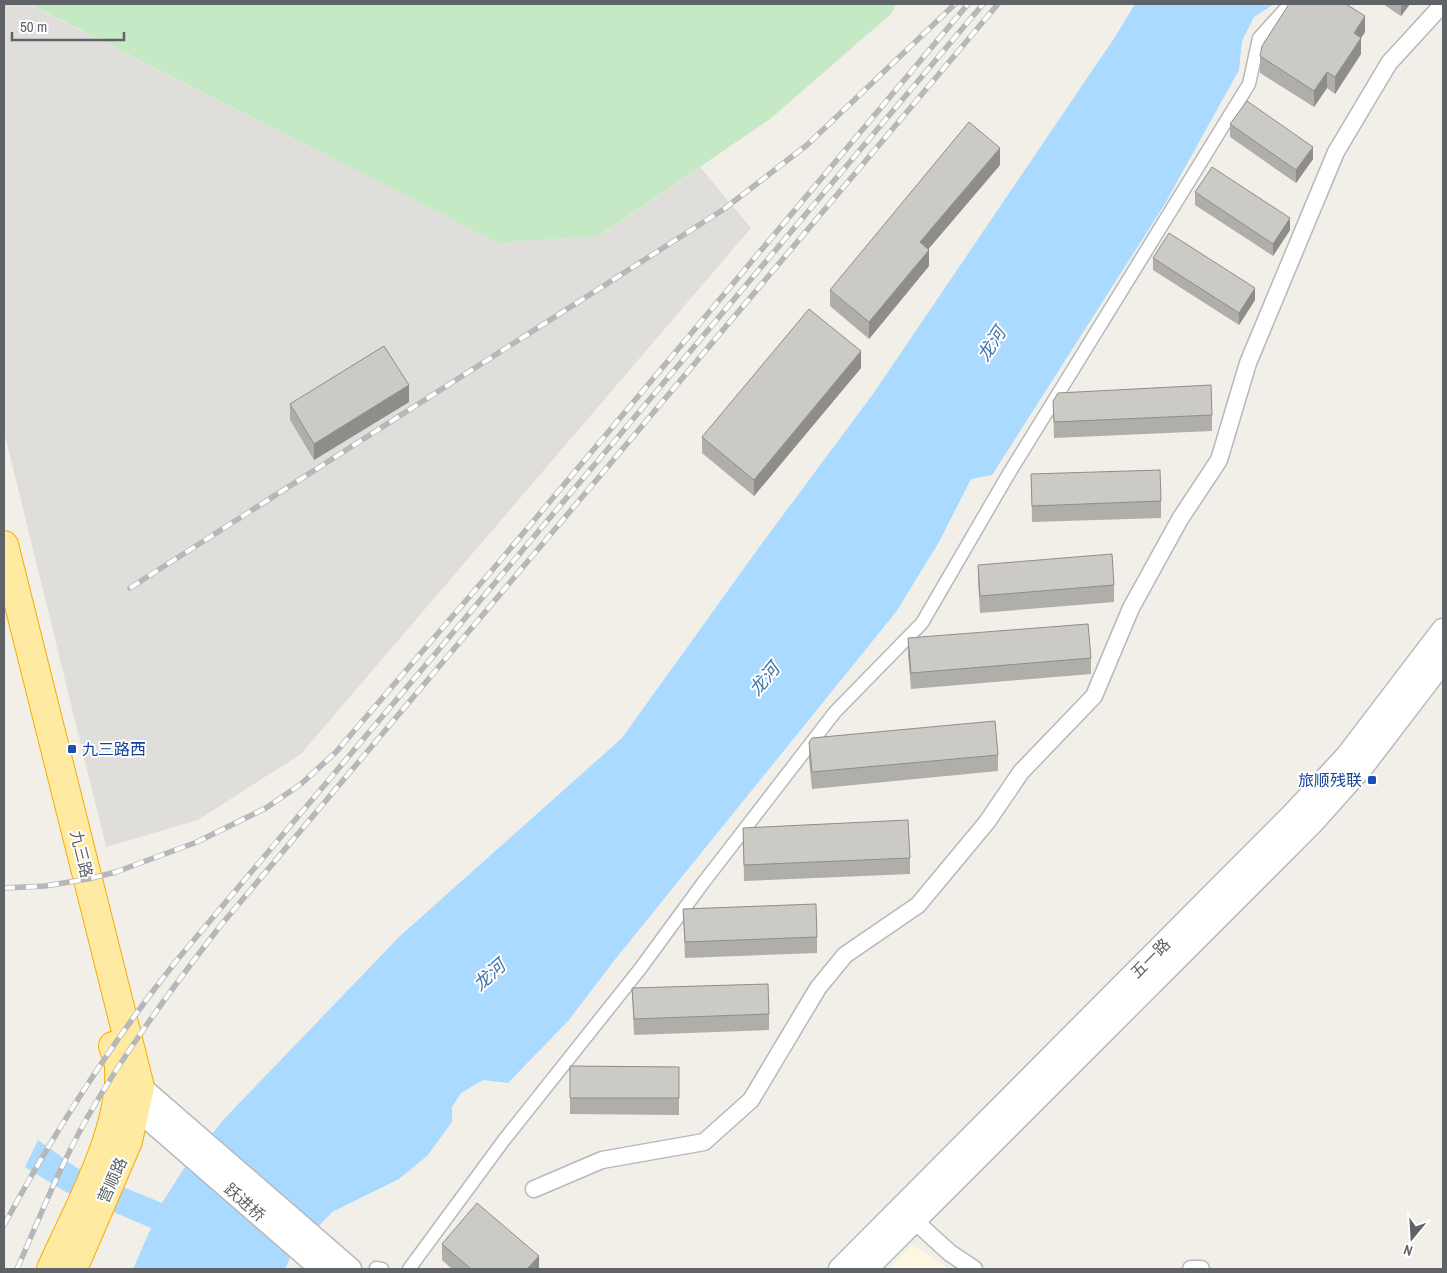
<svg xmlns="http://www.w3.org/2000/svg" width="1447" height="1273" viewBox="0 0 1447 1273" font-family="'Archivo Narrow','Noto Sans SC',sans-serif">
	<rect width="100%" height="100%" fill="#f1efe8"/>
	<polygon fill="#fef7e0" points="912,1245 949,1269 889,1269"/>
	<polygon fill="#e0deda" points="4,4 29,4 498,243 600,236 700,167 751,228 301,754 198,820 106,847 4,431"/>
	<polygon fill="#c5e8c5" points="30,4 896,4 891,14 770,119 599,236 498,243"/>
	<polygon fill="#aadaff" points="1135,4 1274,4 1254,17 1242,41 1239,70 1163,207 992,475 971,479 939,542 896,612 613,962 569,1020 508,1083 483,1080 461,1093 452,1107 452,1122 427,1156 399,1179 332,1212 291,1256 285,1269 133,1269 151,1228 64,1191 25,1167 38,1140 77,1168 162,1203 183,1170 225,1118 400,936 622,738 760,546 873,394 1115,37"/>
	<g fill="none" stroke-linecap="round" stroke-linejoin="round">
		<g stroke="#b5b8bc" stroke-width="15">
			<g id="pedestrian">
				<polyline points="376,1268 382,1269"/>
				<polyline points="409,1269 504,1140 640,969 703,883 835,712 922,623 1008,475 1249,84 1259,38 1289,5"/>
			</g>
		</g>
		<g stroke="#b5b8bc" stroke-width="19">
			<g id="minor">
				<polyline points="534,1189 602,1160 704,1142 751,1100 818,988 845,955 918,905 987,822 1021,772 1094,696 1131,608 1180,519 1219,460 1248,363 1336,152 1389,63 1443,4"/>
				<polyline points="906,1213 950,1253 974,1269"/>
				<polyline points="1191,1269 1201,1269"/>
			</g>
		</g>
		<g stroke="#b6babf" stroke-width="25">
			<g id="secondary">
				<polyline points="140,1087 350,1269"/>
				<polyline points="125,1098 322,1269"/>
				<polyline points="840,1269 1294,813 1347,756 1443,630"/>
				<polyline points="866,1269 1313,822 1362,767 1443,661"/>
			</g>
		</g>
		<g stroke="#f9ab00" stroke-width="30">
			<g id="trunk">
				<polyline points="4,545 140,1087 128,1141 73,1269"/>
				<path d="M51,1269c25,-56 72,-139 68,-201 0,-7 -4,-15 -6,-22"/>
			</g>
		</g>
		<use href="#pedestrian" stroke="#fff" stroke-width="12"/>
		<use href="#minor" stroke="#fff" stroke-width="16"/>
		<use href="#secondary" stroke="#fff" stroke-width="22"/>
		<use href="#trunk" stroke="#feeaa1" stroke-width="28"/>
		<g stroke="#b6b7b8" stroke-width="5.5">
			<g id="rail">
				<polyline points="130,588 724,209 807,145 955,4"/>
				<polyline points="4,888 45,886 88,879 116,872 197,842 266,808 301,784 336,752 494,568 968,4"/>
				<path d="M4,1225c51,-94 107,-182 173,-265l806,-956"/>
				<path d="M17,1269c22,-50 43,-103 70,-151 39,-68 86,-131 134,-193l777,-921"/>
			</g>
		</g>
		<use href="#rail" stroke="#fff" stroke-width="4" stroke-dasharray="11" stroke-linecap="butt"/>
	</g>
	<g fill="#afaea9">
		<polygon points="1383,4 1410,4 1401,16"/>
		<polygon points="1365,32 1361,38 1361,54 1335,94 1327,88 1314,107 1260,73 1260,56"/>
		<polygon points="1230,124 1313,159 1296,183 1230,137"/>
		<polygon points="1000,165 928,249 929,266 869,339 830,306 830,290"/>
		<polygon points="1195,192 1290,230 1273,256 1195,205"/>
		<polygon points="1153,258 1255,300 1239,325 1153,270"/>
		<polygon points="861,368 754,496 702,453 702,437"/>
		<polygon points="1053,401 1212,415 1212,431 1054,438"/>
		<polygon points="409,402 314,460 290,420 290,404"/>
		<polygon points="1031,474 1161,501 1161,518 1032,522"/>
		<polygon points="978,565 1114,585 1114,602 980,613 978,581"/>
		<polygon points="908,638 1091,658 1091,674 911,689 908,655"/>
		<polygon points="809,742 998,755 998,771 812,789 809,759"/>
		<polygon points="743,828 910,858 910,874 744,881"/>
		<polygon points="683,909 817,937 817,953 685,958"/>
		<polygon points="632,988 769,1014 769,1030 634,1035"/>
		<polygon points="570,1066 679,1067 679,1115 570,1114"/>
		<polygon points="442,1244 539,1269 452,1269 442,1260"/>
	</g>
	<g fill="#8f8d8a">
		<polygon points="1401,4 1410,4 1401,16"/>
		<polygon points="1365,16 1365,32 1361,38 1361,54 1335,94 1335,77 1354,33"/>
		<polygon points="1327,72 1327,88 1314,107 1314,91"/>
		<polygon points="1313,147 1313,159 1296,183 1296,170"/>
		<polygon points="1000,148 1000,165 920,259 920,242"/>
		<polygon points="1290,218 1290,230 1273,256 1273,244"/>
		<polygon points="929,250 929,266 869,339 869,322"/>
		<polygon points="1255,288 1255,300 1239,325 1239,313"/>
		<polygon points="861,351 861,368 754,496 754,480"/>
		<polygon points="409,385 409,402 314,460 314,444"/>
		<polygon points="539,1256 539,1269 527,1269"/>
	</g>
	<g fill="#cccac5" stroke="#8f8d8a">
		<polygon points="1289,4 1346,4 1365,16 1354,33 1361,38 1335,77 1327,72 1314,91 1260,56 1262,46"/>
		<polygon points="1247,101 1313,147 1296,170 1230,124"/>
		<polygon points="969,122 1000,148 920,242 929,250 869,322 830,290"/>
		<polygon points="1212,167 1290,218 1273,244 1195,192"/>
		<polygon points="1169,233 1255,288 1239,313 1153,258"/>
		<polygon points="809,309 861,351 754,480 702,437"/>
		<polygon points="384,346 409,385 314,444 290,404"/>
		<polygon points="1211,385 1212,415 1054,422 1053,401 1058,393"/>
		<polygon points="1160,470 1161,501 1032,506 1031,474"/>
		<polygon points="1112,554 1114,585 980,596 978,565"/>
		<polygon points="1088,624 1091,658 911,673 908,638"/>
		<polygon points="995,721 998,755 812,772 809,742 812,738"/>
		<polygon points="908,820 910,858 744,865 743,828"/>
		<polygon points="816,904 817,937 685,942 683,909"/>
		<polygon points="768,984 769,1014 634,1019 632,988"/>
		<polygon points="570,1066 679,1067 679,1098 570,1098"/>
		<polygon points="477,1203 539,1256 527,1269 471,1269 442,1244"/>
	</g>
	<g fill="#1a4fb4" stroke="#fff" stroke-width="2">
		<rect x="67" y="744" width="10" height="10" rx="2.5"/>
		<rect x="1367" y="775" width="10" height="10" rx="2.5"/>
	</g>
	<g text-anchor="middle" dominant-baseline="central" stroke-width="4" stroke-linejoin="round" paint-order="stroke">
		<g font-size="16" fill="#164399" stroke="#fff" text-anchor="start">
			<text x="82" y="749">九三路西</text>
			<text x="1362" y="780" text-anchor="end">旅顺残联</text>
		</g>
		<g font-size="16" fill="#5f6368" stroke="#fff">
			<text transform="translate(82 854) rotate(76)">九三路</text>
			<text transform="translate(1150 958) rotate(-45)">五一路</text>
			<text transform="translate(112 1180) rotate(-66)">营顺路</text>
			<text transform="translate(245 1202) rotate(41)">跃进桥</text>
		</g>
		<g font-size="18" font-style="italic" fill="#4174aa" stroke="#fff">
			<text transform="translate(991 344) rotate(-57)">龙河</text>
			<text transform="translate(764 679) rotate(-50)">龙河</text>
			<text transform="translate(489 975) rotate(-42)">龙河</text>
		</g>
	</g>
	<rect width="1447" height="1273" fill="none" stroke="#5f6368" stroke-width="10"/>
	<g transform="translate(1412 1238) rotate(198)" stroke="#ffffff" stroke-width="4" paint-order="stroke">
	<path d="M0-4L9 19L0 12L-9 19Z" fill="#5f6368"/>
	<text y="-8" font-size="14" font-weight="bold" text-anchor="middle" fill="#5f6368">N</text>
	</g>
	<path d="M12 32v8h112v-8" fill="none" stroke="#5f6368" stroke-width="2.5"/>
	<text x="20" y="32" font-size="15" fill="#5f6368" stroke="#ffffff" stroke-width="4" paint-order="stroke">50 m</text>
</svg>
